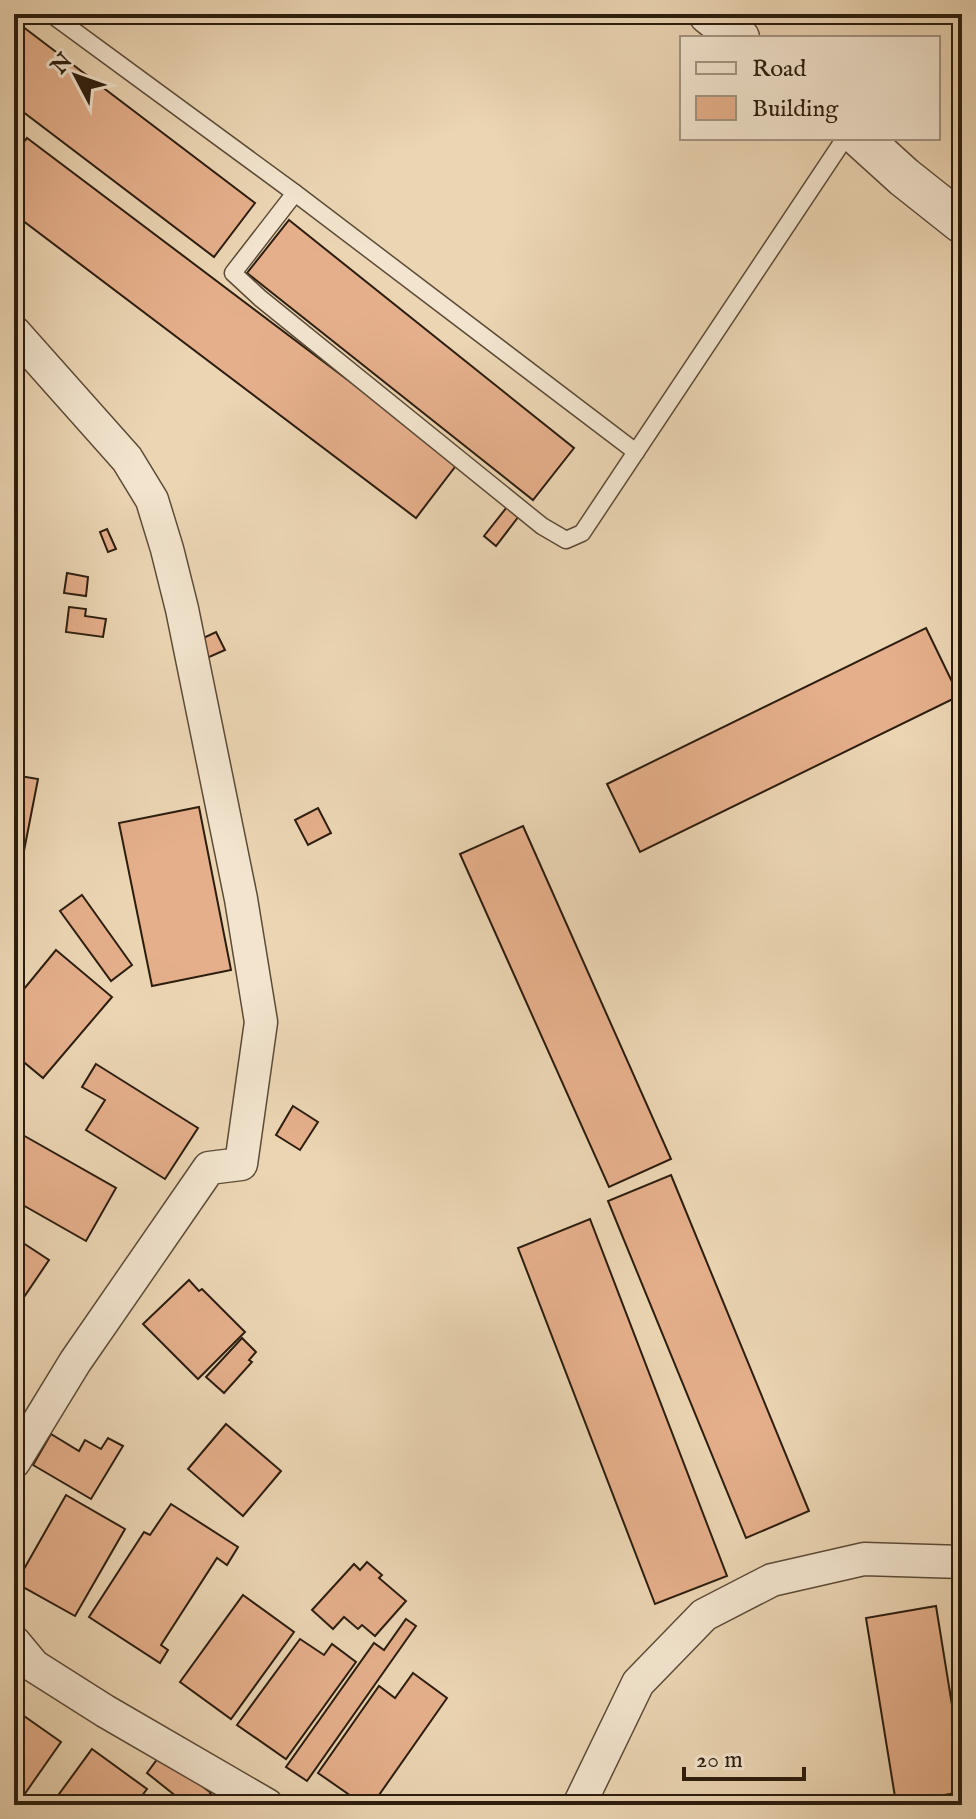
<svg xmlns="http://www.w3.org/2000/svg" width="976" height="1819" viewBox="0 0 976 1819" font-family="'IM FELL English',serif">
	<rect width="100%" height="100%" fill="#ebd5b3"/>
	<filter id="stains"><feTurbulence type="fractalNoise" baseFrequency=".0025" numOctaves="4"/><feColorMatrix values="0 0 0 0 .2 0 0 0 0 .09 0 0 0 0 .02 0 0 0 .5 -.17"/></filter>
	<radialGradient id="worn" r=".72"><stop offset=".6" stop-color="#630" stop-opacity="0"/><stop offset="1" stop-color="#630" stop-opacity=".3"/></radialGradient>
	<g fill="#e5af8b" stroke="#2c1d0e" stroke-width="2">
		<polygon points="14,20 255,203 214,257 14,105"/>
		<polygon points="27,138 458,463 416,518 14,214 14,155"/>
		<polygon points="289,220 574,448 533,500 247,273"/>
		<polygon points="507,507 519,516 496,546 484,536"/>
		<polygon points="107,529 116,549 108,552 100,532"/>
		<polygon points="67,573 88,577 86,596 64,593"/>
		<polygon points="69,607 86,609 85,616 106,619 103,637 66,632"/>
		<polygon points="926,628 959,696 640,852 607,784"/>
		<polygon points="216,632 225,650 207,658 199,640"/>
		<polygon points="14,775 38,779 23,856 14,855"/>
		<polygon points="199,807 231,970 152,986 119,823"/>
		<polygon points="318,808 331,833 308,845 295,820"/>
		<polygon points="523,826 671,1159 609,1187 460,854"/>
		<polygon points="82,895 132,965 111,981 60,911"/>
		<polygon points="56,950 112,997 43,1078 14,1054 14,1001"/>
		<polygon points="96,1064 198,1128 165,1179 86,1130 105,1100 82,1087"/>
		<polygon points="293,1106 318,1122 300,1150 276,1135"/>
		<polygon points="14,1130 116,1188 86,1241 14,1200"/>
		<polygon points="671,1175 809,1511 746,1538 608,1201"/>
		<polygon points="590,1219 727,1576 655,1604 518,1248"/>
		<polygon points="14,1237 49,1260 14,1312"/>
		<polygon points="189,1280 199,1291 202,1289 245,1332 198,1379 143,1324"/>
		<polygon points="242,1338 256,1352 249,1360 252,1362 224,1393 206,1377"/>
		<polygon points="226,1424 281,1471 243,1516 188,1469"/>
		<polygon points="51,1434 79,1451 85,1440 101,1449 108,1438 123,1446 91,1499 33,1465"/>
		<polygon points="66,1495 125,1529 75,1616 16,1583"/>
		<polygon points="171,1504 238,1547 227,1565 217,1558 161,1645 168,1650 160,1663 89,1617 144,1532 150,1535"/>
		<polygon points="367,1562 382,1575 379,1578 406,1601 375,1636 362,1625 358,1629 344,1617 333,1629 312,1610 354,1564 360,1570"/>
		<polygon points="243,1595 294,1632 231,1719 180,1682"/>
		<polygon points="936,1606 962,1767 962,1792 896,1803 866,1618"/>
		<polygon points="406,1619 416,1626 307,1781 286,1767 374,1643 384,1650"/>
		<polygon points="300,1639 324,1655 332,1644 356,1662 286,1759 237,1725"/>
		<polygon points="413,1673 447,1698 372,1805 364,1805 318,1773 379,1686 395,1698"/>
		<polygon points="14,1709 61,1742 17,1805 14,1805"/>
		<polygon points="92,1749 147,1789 135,1805 51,1805"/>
		<polygon points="161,1754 211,1793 201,1805 187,1805 147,1773"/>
	</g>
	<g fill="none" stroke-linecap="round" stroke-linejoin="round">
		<g stroke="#5c4b37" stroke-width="19">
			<g id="service">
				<polyline points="51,14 295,193 636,452"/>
				<polyline points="295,193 233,273 260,298 542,526 566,540 582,533 845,138"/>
			</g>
		</g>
		<g stroke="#5c4b37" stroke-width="35">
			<g id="minor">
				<polyline points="14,332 127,459 152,500 167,549 182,609 241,899 261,1022 241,1164 209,1168 75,1362 14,1462"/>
				<polyline points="14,1642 34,1666 105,1711 267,1805"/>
				<polyline points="579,1805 638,1683 704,1615 772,1580 864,1559 962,1562"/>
			</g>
		</g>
		<g stroke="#5c4b37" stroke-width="43">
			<g id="tertiary">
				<polyline points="709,14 739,38"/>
				<polyline points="861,138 904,177 962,223"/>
			</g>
		</g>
		<use href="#service" stroke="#f2e4ce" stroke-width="16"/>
		<use href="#minor" stroke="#f2e4ce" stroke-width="32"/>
		<use href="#tertiary" stroke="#f2e4ce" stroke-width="40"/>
	</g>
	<rect width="976" height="1819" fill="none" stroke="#ebd5b3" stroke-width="48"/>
	<rect x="16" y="16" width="944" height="1787" fill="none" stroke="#2c1d0e" stroke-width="4"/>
	<rect x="24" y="24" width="928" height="1771" fill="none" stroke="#2c1d0e" stroke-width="2"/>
	<rect x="680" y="36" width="260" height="104" fill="#f2e4ce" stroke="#a39481" stroke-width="2"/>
	<rect x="696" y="62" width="40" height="12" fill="#f2e4ce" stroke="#a39481" stroke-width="2"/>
	<text x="752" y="76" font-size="24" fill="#2c1d0e">Road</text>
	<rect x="696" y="96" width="40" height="24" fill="#e5af8b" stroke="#a39481" stroke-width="2"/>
	<text x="752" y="116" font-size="24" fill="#2c1d0e">Building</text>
	<g transform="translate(76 76) rotate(311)" stroke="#f2e4ce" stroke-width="6" paint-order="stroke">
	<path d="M0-6L14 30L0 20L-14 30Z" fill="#2c1d0e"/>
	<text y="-12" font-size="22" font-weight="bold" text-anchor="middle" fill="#2c1d0e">N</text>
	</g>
	<path d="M684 1767v12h120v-12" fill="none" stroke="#2c1d0e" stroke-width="4"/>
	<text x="696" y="1767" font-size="24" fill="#2c1d0e" stroke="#f2e4ce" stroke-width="6" paint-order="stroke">20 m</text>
	<rect width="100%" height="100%" filter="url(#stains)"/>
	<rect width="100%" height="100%" fill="url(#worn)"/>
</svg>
